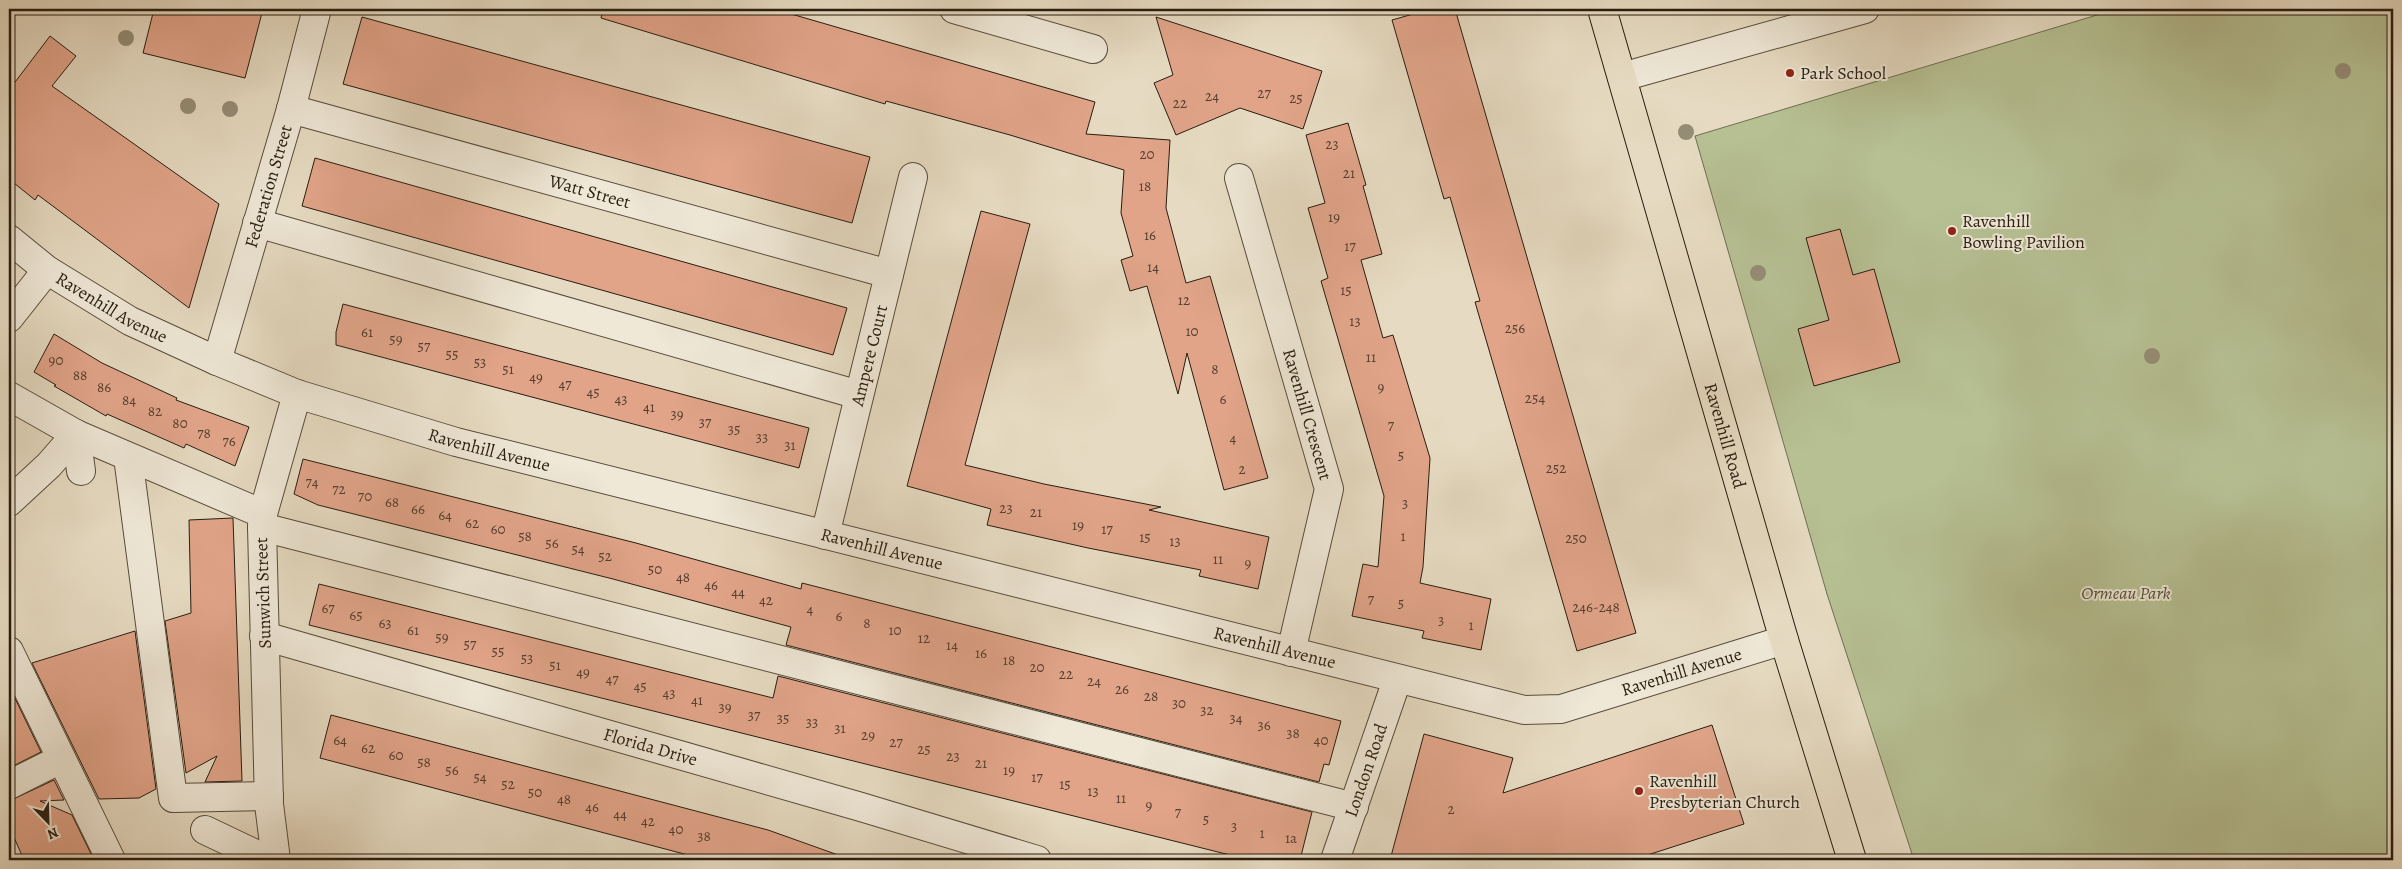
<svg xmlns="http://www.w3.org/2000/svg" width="2402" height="869" viewBox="0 0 2402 869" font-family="Alegreya,serif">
	<rect width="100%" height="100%" fill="#e6dbc2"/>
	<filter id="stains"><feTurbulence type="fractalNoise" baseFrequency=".004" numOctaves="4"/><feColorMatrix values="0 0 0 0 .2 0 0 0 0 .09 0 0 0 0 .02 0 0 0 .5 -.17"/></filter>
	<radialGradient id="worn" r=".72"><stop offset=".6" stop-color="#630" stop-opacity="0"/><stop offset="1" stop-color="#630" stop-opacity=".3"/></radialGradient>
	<polygon fill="#b6c093" stroke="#6f6e52" points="2117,9 2393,9 2393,860 1914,860 1827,594 1695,136"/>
	<g fill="#e1a489" stroke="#281d10">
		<polygon points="154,9 263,9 245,78 143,53"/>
		<polygon points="603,9 774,9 1095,102 1086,134 1170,140 1166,208 1186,283 1210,276 1268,478 1224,490 1187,353 1178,394 1147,286 1130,291 1121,260 1133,256 1121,213 1124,170 1010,135 886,101 885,104 601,18"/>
		<polygon points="1431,9 1455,9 1636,633 1577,651 1475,302 1480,301 1450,197 1444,199 1392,20"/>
		<polygon points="362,17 870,157 852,223 343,84"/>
		<polygon points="1156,17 1322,71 1303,129 1240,108 1176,135 1154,83 1173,75"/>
		<polygon points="50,36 76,56 52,86 219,204 189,308 38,195 35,200 9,179 9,90"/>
		<polygon points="1348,123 1366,185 1363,186 1382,254 1361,260 1383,338 1393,335 1430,458 1423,567 1420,583 1491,599 1481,650 1422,638 1424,631 1352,616 1363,564 1378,567 1384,496 1321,281 1328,278 1308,208 1325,203 1306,135"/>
		<polygon points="315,158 847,308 833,355 302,206"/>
		<polygon points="981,211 1030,224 965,465 1044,484 1161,507 1149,510 1269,537 1258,589 1199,576 1201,570 1088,548 987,525 991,509 907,486"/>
		<polygon points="1840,229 1853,275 1874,269 1900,362 1814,386 1798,329 1829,320 1806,238"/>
		<polygon points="343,304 809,428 799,468 336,345 336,332"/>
		<polygon points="54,334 102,363 177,398 176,400 249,427 235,466 186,444 184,448 107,414 106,416 54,386 56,385 34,372"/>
		<polygon points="303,459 636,543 801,589 802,583 1341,721 1329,765 1324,764 1319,782 786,645 791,627 613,579 318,505 294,494"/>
		<polygon points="233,518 242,781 205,782 217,756 186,773 165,621 191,613 189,520"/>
		<polygon points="319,584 773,698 778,676 1312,812 1300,860 1250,860 309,625"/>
		<polygon points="135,631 156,789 139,798 99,799 32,663"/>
		<polygon points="9,686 41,752 9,768"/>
		<polygon points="331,715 768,830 841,856 840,860 707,860 320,758"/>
		<polygon points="1712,725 1744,824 1632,860 1390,860 1424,734 1513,758 1503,793"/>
		<polygon points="54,780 64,800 40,801 72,815 94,860 24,860 9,826 9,801"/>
	</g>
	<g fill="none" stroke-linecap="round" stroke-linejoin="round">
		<g stroke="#584c3c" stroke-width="30">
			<g id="minor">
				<polyline points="954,9 1093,49"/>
				<polyline points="1622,77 1865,9"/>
				<path id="s1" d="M291,109l598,165"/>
				<path id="s2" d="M1239,178l90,311 -38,163"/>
				<polyline points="257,223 859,395"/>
				<path id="s3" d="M9,239l38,31 83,51 87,40 80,33 159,48 1068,268 37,-1 223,-69"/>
				<polyline points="9,318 47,270"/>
				<path id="s4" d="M217,361l74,-252 26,-100"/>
				<polyline points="9,396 76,434 263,514"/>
				<polyline points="76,434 81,471"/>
				<polyline points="128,457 173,798 269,796"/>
				<polyline points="9,502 49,465 76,434"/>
				<polyline points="262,527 1354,807"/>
				<path id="s5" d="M825,535l88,-358"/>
				<path id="s6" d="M264,636l597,171 176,53"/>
				<polyline points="9,651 111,860"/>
				<polyline points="9,785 61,759"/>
				<polyline points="205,830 268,860"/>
				<polyline points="276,860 269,804 262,527 263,514 297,394"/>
				<path id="s7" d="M1335,860l62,-180"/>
			</g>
		</g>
		<g stroke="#281d10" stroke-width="30">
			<g id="major">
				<path id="s8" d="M1602,9l182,631 68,220"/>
			</g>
		</g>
		<use href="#minor" stroke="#efe8d7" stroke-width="28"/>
		<use href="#major" stroke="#e6dbc2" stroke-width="28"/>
	</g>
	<g fill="#958d76">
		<circle cx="126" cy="38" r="8"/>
		<circle cx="2343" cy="71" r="8"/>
		<circle cx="188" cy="106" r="8"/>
		<circle cx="230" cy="109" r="8"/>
		<circle cx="1686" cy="132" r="8"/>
		<circle cx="1758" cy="273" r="8"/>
		<circle cx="2152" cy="356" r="8"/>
	</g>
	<g fill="#8f2418" stroke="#efe8d7" stroke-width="2">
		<circle cx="1790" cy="73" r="5"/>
		<circle cx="1952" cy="231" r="5"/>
		<circle cx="1639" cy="791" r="5"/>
	</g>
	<g text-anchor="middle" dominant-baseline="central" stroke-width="4" stroke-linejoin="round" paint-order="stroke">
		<g font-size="15" fill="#563f2e">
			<text x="1264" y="93">27</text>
			<text x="1212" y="96">24</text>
			<text x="1296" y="98">25</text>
			<text x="1180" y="103">22</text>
			<text x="1332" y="144">23</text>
			<text x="1147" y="154">20</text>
			<text x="1349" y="173">21</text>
			<text x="1145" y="186">18</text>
			<text x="1334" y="217">19</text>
			<text x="1150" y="235">16</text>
			<text x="1350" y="246">17</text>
			<text x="1153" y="267">14</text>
			<text x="1346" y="290">15</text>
			<text x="1184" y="300">12</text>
			<text x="1355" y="321">13</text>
			<text x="1515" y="328">256</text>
			<text x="1192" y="331">10</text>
			<text x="367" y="332">61</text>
			<text x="396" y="339">59</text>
			<text x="424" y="346">57</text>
			<text x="452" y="354">55</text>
			<text x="1371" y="357">11</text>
			<text x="56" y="360">90</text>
			<text x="480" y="362">53</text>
			<text x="508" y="369">51</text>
			<text x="1215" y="369">8</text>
			<text x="80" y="375">88</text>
			<text x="536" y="377">49</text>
			<text x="565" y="384">47</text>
			<text x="104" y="387">86</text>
			<text x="1381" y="387">9</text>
			<text x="593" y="392">45</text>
			<text x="1535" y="398">254</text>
			<text x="621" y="399">43</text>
			<text x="1223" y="399">6</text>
			<text x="129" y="400">84</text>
			<text x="649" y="407">41</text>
			<text x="155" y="411">82</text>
			<text x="677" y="414">39</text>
			<text x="705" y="422">37</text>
			<text x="180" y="423">80</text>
			<text x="1391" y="425">7</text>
			<text x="734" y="429">35</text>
			<text x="204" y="433">78</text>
			<text x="762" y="437">33</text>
			<text x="1233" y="438">4</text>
			<text x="229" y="441">76</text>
			<text x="790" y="445">31</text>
			<text x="1401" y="455">5</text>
			<text x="1556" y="468">252</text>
			<text x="1242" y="469">2</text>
			<text x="312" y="482">74</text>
			<text x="339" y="489">72</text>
			<text x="365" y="496">70</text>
			<text x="392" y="502">68</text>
			<text x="1405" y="503">3</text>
			<text x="1006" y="508">23</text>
			<text x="418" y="509">66</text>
			<text x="1036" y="512">21</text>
			<text x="445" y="515">64</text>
			<text x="472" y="523">62</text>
			<text x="1078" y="525">19</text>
			<text x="498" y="529">60</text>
			<text x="1107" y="529">17</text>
			<text x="525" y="536">58</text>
			<text x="1403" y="536">1</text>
			<text x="1145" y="537">15</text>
			<text x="1576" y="538">250</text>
			<text x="1175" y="541">13</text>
			<text x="552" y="543">56</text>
			<text x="578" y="549">54</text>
			<text x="605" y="556">52</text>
			<text x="1218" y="559">11</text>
			<text x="1248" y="563">9</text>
			<text x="655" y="569">50</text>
			<text x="683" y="577">48</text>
			<text x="711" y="585">46</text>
			<text x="738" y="592">44</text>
			<text x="1371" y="599">7</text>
			<text x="766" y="600">42</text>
			<text x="1401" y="603">5</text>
			<text x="1596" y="607">246-248</text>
			<text x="328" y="608">67</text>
			<text x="810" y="609">4</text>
			<text x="356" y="615">65</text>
			<text x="839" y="616">6</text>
			<text x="1441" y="620">3</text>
			<text x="385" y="623">63</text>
			<text x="867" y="623">8</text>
			<text x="1471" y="625">1</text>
			<text x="413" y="630">61</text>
			<text x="895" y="630">10</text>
			<text x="442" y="637">59</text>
			<text x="924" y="638">12</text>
			<text x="470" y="644">57</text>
			<text x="952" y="645">14</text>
			<text x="498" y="651">55</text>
			<text x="981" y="653">16</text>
			<text x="527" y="658">53</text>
			<text x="1009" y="660">18</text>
			<text x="555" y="665">51</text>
			<text x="1037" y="667">20</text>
			<text x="583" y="672">49</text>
			<text x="1066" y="674">22</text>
			<text x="612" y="679">47</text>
			<text x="1094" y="681">24</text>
			<text x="640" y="686">45</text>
			<text x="1122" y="689">26</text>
			<text x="669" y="693">43</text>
			<text x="1151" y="696">28</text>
			<text x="697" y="700">41</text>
			<text x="1179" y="703">30</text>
			<text x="725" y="707">39</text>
			<text x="1207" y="710">32</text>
			<text x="754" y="715">37</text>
			<text x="783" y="718">35</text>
			<text x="1236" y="718">34</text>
			<text x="812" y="722">33</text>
			<text x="1264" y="725">36</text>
			<text x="840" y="728">31</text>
			<text x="1293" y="733">38</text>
			<text x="868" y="735">29</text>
			<text x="340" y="740">64</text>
			<text x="1321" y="740">40</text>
			<text x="896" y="742">27</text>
			<text x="368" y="748">62</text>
			<text x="924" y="749">25</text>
			<text x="396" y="755">60</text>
			<text x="953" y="756">23</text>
			<text x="424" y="762">58</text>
			<text x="981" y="763">21</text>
			<text x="452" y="770">56</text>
			<text x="1009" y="770">19</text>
			<text x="480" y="777">54</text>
			<text x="1037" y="777">17</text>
			<text x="508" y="784">52</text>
			<text x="1065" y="784">15</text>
			<text x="1093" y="791">13</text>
			<text x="535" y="792">50</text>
			<text x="1121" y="798">11</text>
			<text x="564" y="799">48</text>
			<text x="1149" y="805">9</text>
			<text x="592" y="807">46</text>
			<text x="1451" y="809">2</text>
			<text x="1178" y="812">7</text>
			<text x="620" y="814">44</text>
			<text x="1206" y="819">5</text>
			<text x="648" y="821">42</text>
			<text x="1234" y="826">3</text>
			<text x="676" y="829">40</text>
			<text x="1262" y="833">1</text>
			<text x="704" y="836">38</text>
			<text x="1291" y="838">1a</text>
		</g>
		<g font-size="18" fill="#281d10" stroke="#efe8d7" text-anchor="start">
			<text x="1800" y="73">Park School</text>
			<text x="1962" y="221">Ravenhill<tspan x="1962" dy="21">Bowling Pavilion</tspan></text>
			<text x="1649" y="781">Ravenhill<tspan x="1649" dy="21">Presbyterian Church</tspan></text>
		</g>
		<g font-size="18" fill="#281d10" stroke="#efe8d7">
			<text stroke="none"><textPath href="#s4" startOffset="182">Federation Street</textPath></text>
			<text stroke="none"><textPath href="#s1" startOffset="310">Watt Street</textPath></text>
			<text stroke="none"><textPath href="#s3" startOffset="124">Ravenhill Avenue</textPath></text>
			<text stroke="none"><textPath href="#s5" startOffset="185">Ampere Court</textPath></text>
			<text stroke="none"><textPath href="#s2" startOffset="246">Ravenhill Crescent</textPath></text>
			<text stroke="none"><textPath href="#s8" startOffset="444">Ravenhill Road</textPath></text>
			<text stroke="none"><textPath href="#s3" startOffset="529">Ravenhill Avenue</textPath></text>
			<text stroke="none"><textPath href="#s3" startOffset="934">Ravenhill Avenue</textPath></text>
			<text transform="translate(263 593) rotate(-92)">Sunwich Street</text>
			<text stroke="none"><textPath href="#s3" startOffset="1339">Ravenhill Avenue</textPath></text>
			<text stroke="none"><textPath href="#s3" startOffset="1759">Ravenhill Avenue</textPath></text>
			<text stroke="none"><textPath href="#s6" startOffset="402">Florida Drive</textPath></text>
			<text stroke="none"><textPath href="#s7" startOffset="95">London Road</textPath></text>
		</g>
		<g font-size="18" font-style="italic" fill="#534e37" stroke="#efe8d7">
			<text x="2126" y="593">Ormeau Park</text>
		</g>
	</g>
	<rect width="2402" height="869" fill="none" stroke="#e6dbc2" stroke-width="30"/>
	<rect x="10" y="10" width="2382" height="849" fill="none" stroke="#281d10" stroke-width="2.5"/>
	<rect x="15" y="15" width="2372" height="839" fill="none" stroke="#281d10"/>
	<g transform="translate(48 822) rotate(157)" stroke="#efe8d7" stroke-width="4" paint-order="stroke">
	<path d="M0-4L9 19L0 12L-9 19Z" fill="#281d10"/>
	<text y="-8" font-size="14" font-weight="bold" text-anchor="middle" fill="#281d10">N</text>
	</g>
	<rect width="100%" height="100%" filter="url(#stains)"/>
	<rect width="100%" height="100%" fill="url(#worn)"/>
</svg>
